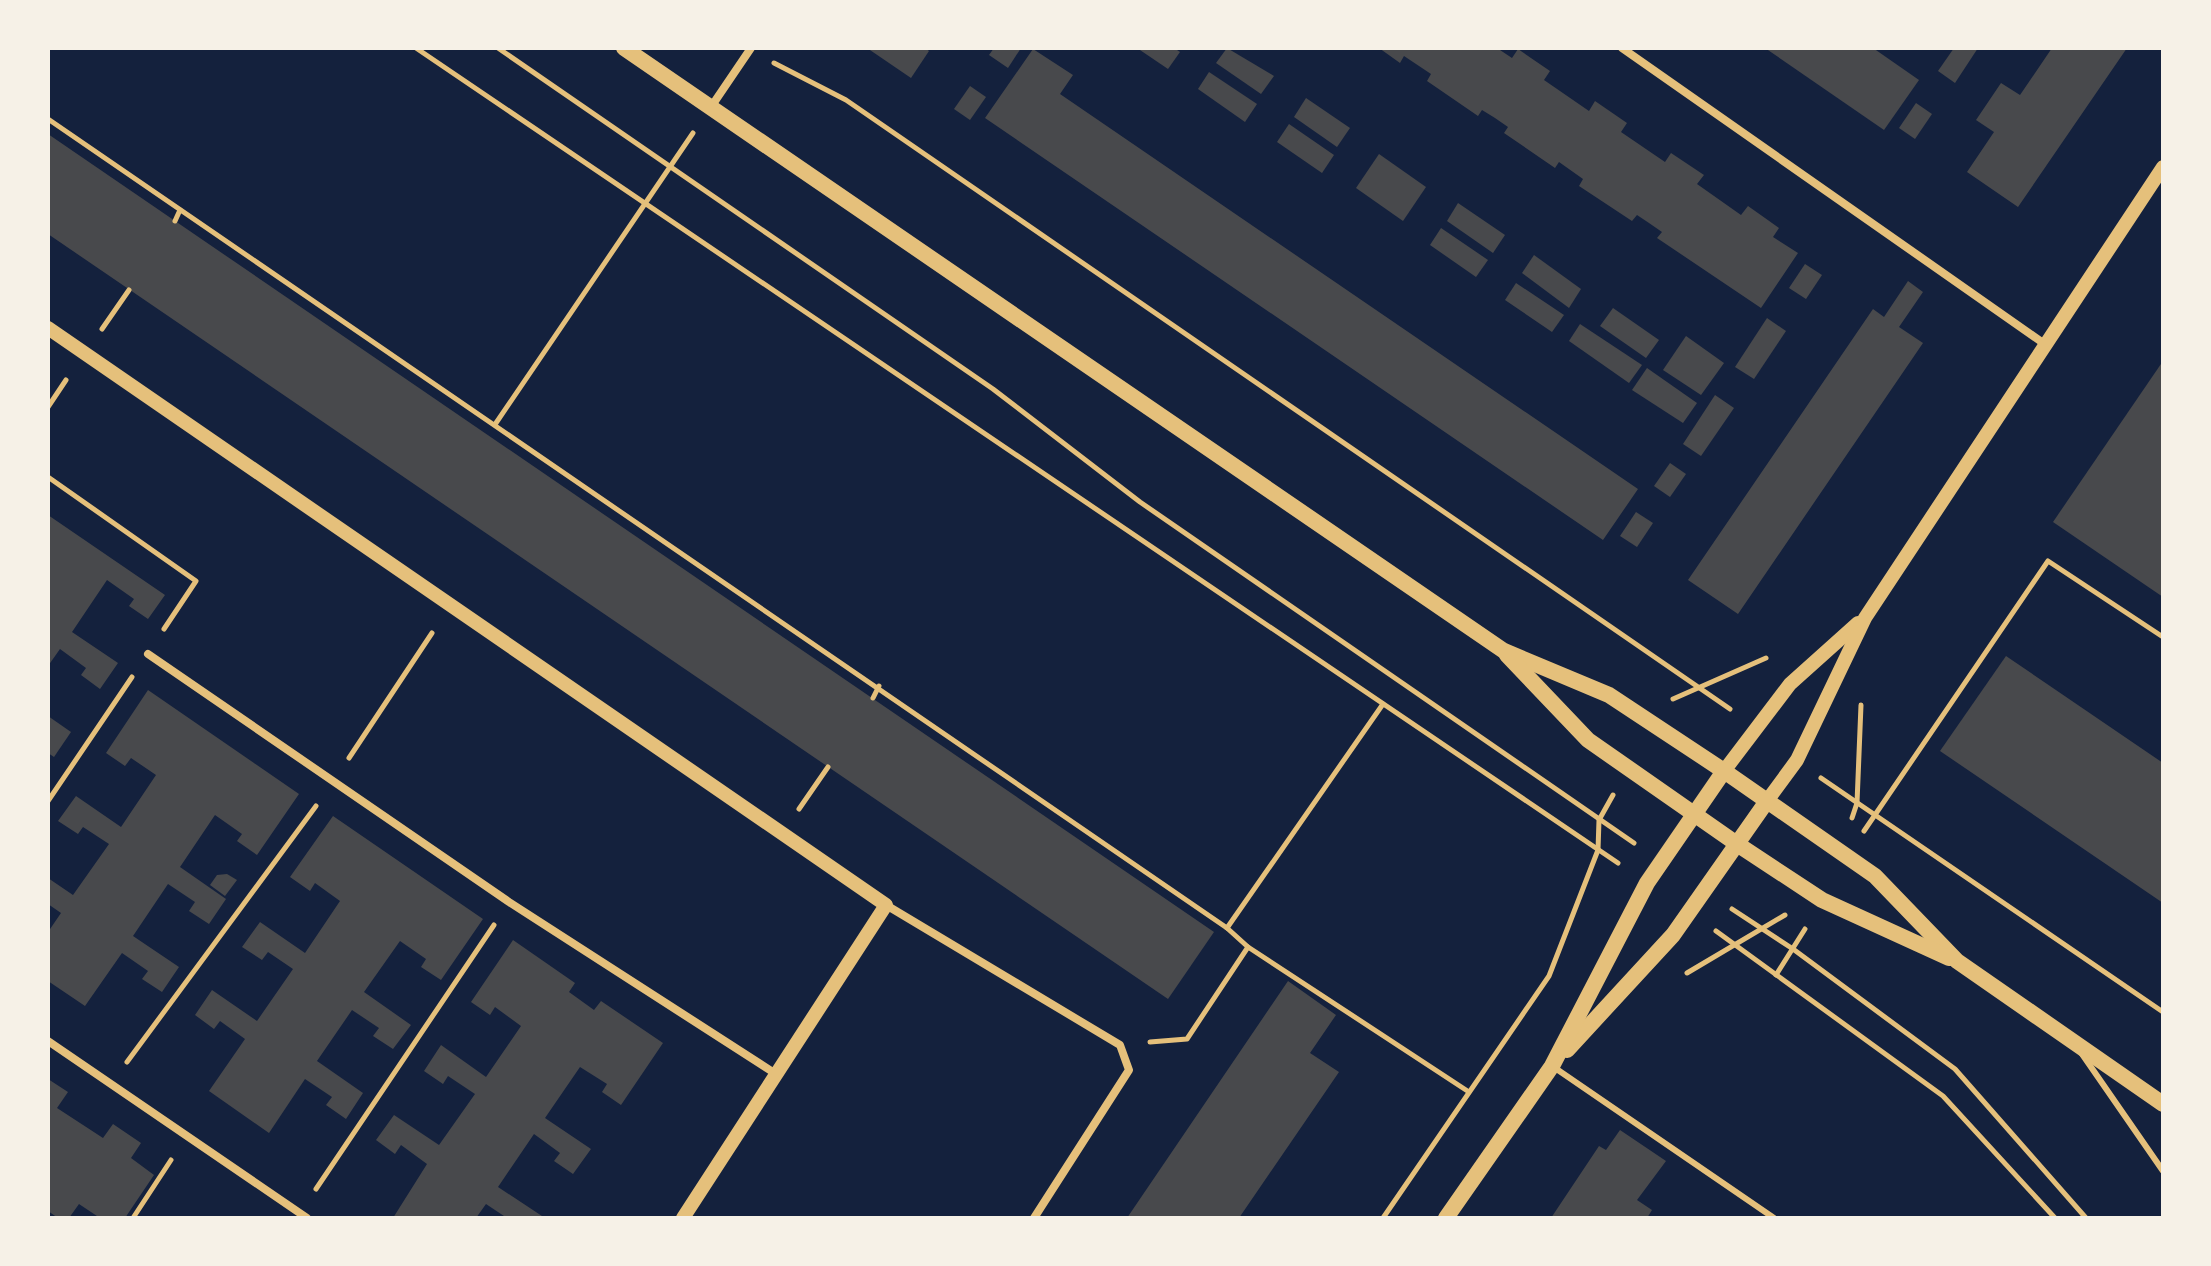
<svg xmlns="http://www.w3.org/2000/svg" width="2211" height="1266" viewBox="0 0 2211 1266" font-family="'Fira Sans Condensed',sans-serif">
	<rect width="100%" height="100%" fill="#14213d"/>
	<g fill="#48494c">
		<polygon points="867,48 925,48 929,51 911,78"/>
		<polygon points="994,48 1021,48 1008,68 989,55"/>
		<polygon points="1137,48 1174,48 1180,52 1168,69"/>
		<polygon points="1227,48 1274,76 1261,94 1216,63"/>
		<polygon points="1379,48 1497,48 1512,58 1518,49 1550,71 1544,80 1589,111 1595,101 1627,123 1621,132 1665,162 1671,153 1704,175 1697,184 1741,215 1748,206 1765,218 1779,228 1773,237 1798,253 1761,308 1657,238 1662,232 1649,223 1637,215 1632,221 1579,186 1583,179 1559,162 1555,168 1504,133 1508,127 1495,118 1482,110 1478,116 1427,81 1431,74 1404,56 1400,63"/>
		<polygon points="1765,48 1873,48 1919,80 1884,130"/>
		<polygon points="1978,48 1955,83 1938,71 1954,48"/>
		<polygon points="2052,48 2127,48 2018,207 1967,172 1994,132 1976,120 2001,83 2020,95"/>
		<polygon points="1033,49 1073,75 1060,94 1638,489 1603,540 985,118"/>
		<polygon points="1209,72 1257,104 1245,122 1198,89"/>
		<polygon points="970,86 986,97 970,120 954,109"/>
		<polygon points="1306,98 1350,128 1337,147 1294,117"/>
		<polygon points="1916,103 1932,114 1915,139 1899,128"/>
		<polygon points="1289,124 1334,155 1322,173 1277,142"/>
		<polygon points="48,134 1214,932 1168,999 48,234"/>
		<polygon points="1379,154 1426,187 1403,221 1356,188"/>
		<polygon points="1458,203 1505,235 1493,253 1447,221"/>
		<polygon points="1441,228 1488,260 1476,277 1430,245"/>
		<polygon points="1534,255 1581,289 1569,308 1522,273"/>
		<polygon points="1805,264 1822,275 1806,299 1789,288"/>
		<polygon points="1908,281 1923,292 1899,327 1923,343 1738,614 1688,580 1873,309 1884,317"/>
		<polygon points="1516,283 1564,315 1552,332 1505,300"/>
		<polygon points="1613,308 1659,340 1646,358 1600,326"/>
		<polygon points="1767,318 1786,331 1754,379 1735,367"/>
		<polygon points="1580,324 1642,365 1629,383 1569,341"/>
		<polygon points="1686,336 1724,363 1701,395 1663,370"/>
		<polygon points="2163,361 2163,597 2053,522"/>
		<polygon points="1647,368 1697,403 1683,423 1632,390"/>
		<polygon points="1715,395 1734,408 1701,456 1683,444"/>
		<polygon points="1670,463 1686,474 1670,497 1654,486"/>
		<polygon points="1636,512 1653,523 1637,547 1620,536"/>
		<polygon points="48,515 165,595 148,619 129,606 134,599 107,580 72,632 118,663 100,689 81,675 86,668 60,649 48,666"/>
		<polygon points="2006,656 2163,763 2163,903 1940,751"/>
		<polygon points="148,690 299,794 257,855 237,841 242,834 215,815 180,867 226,899 209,924 189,911 195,902 168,884 133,936 179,967 162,992 142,979 148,971 122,953 85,1006 48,981 48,932 61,913 48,904 48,878 73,895 109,844 83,827 78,834 58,821 76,796 121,827 156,775 131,758 125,766 106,753"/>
		<polygon points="48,716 71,732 54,757 48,753"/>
		<polygon points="333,816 483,919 441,980 421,967 426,959 400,941 364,992 411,1025 393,1049 373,1036 379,1028 352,1010 317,1061 363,1093 346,1119 326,1105 332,1097 305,1079 269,1133 209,1091 245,1039 220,1021 214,1029 195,1015 212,990 257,1021 293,969 268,952 262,960 242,947 260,922 305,953 340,901 315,883 310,891 290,877"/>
		<polygon points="227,874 237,880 225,896 210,885 217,875"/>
		<polygon points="513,940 575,983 569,992 594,1010 601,1001 663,1043 621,1105 602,1092 607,1084 580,1067 545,1118 591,1149 573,1174 554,1161 560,1153 534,1134 498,1187 545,1218 507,1218 486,1204 476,1218 393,1218 427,1164 401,1145 395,1154 376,1140 394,1115 439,1145 475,1094 448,1076 443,1084 424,1071 441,1045 486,1077 521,1026 495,1007 490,1015 471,1002"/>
		<polygon points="1288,981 1336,1015 1310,1053 1339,1072 1239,1218 1127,1218"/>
		<polygon points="48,1079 68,1092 57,1108 103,1138 113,1124 141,1143 131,1158 154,1175 125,1218 100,1218 79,1204 69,1218 58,1218 48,1211"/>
		<polygon points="1620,1130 1666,1161 1637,1200 1652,1210 1647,1218 1551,1218 1599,1146 1606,1150"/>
	</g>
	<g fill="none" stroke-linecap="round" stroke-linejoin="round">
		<g stroke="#e5c07b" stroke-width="5">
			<polyline points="416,48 1618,863"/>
			<polyline points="498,48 993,389 1140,502 1634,843"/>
			<polyline points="774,63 846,100 1730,709"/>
			<polyline points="48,119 1227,928 1248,947 1469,1092"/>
			<polyline points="175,221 180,210"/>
			<polyline points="102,329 129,290"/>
			<polyline points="48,407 66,380"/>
			<polyline points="496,423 693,133"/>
			<polyline points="48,477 196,581 164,629"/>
			<polyline points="873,698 879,686"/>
			<polyline points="1673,699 1766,658"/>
			<polyline points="349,758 432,633"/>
			<polyline points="1821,778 2163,1012"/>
			<polyline points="48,801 132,677"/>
			<polyline points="799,809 828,767"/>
			<polyline points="1852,818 1857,803 1861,705"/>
			<polyline points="1864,831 2048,561 2163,637"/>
			<polyline points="1732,909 1793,949 1955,1069 2086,1218"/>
			<polyline points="1227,928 1383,704"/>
			<polyline points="1716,931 1943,1096 2055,1218"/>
			<polyline points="1687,973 1785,915"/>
			<polyline points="1776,975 1805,929"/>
			<polyline points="1150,1042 1187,1039 1248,947"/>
			<polyline points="127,1062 316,806"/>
			<polyline points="316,1189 494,925"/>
			<polyline points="133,1218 171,1160"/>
			<polyline points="1383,1218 1549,976 1598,850 1599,820 1613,795"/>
		</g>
		<g stroke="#e5c07b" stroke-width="6">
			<polyline points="2082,1054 2163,1171"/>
			<polyline points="1555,1068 1774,1218"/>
		</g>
		<g stroke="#e5c07b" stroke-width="8">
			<polyline points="1622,48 2046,345"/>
			<polyline points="711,107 751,48"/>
			<polyline points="148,654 509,902 776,1074"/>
			<polyline points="886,905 1120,1045 1129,1070 1034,1218"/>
			<polyline points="48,1041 307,1218"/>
		</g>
		<g stroke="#e5c07b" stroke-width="14">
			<polyline points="48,328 886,905 683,1218"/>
			<polyline points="1724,771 1790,684 1858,623"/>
			<polyline points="1767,801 1797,760 1865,618 2163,167"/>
		</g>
		<g stroke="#e5c07b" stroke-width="16">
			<polyline points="624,48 1504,651 1609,695 1724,771 1875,876 1957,961 2163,1104"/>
			<polyline points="1507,655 1588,740 1737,844 1822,900 1949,958"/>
			<polyline points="1567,1050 1673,935 1767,801"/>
			<polyline points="1446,1218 1552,1066 1647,883 1724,771"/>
		</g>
	</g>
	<rect width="2211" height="1266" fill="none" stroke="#f6f1e7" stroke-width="100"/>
</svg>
